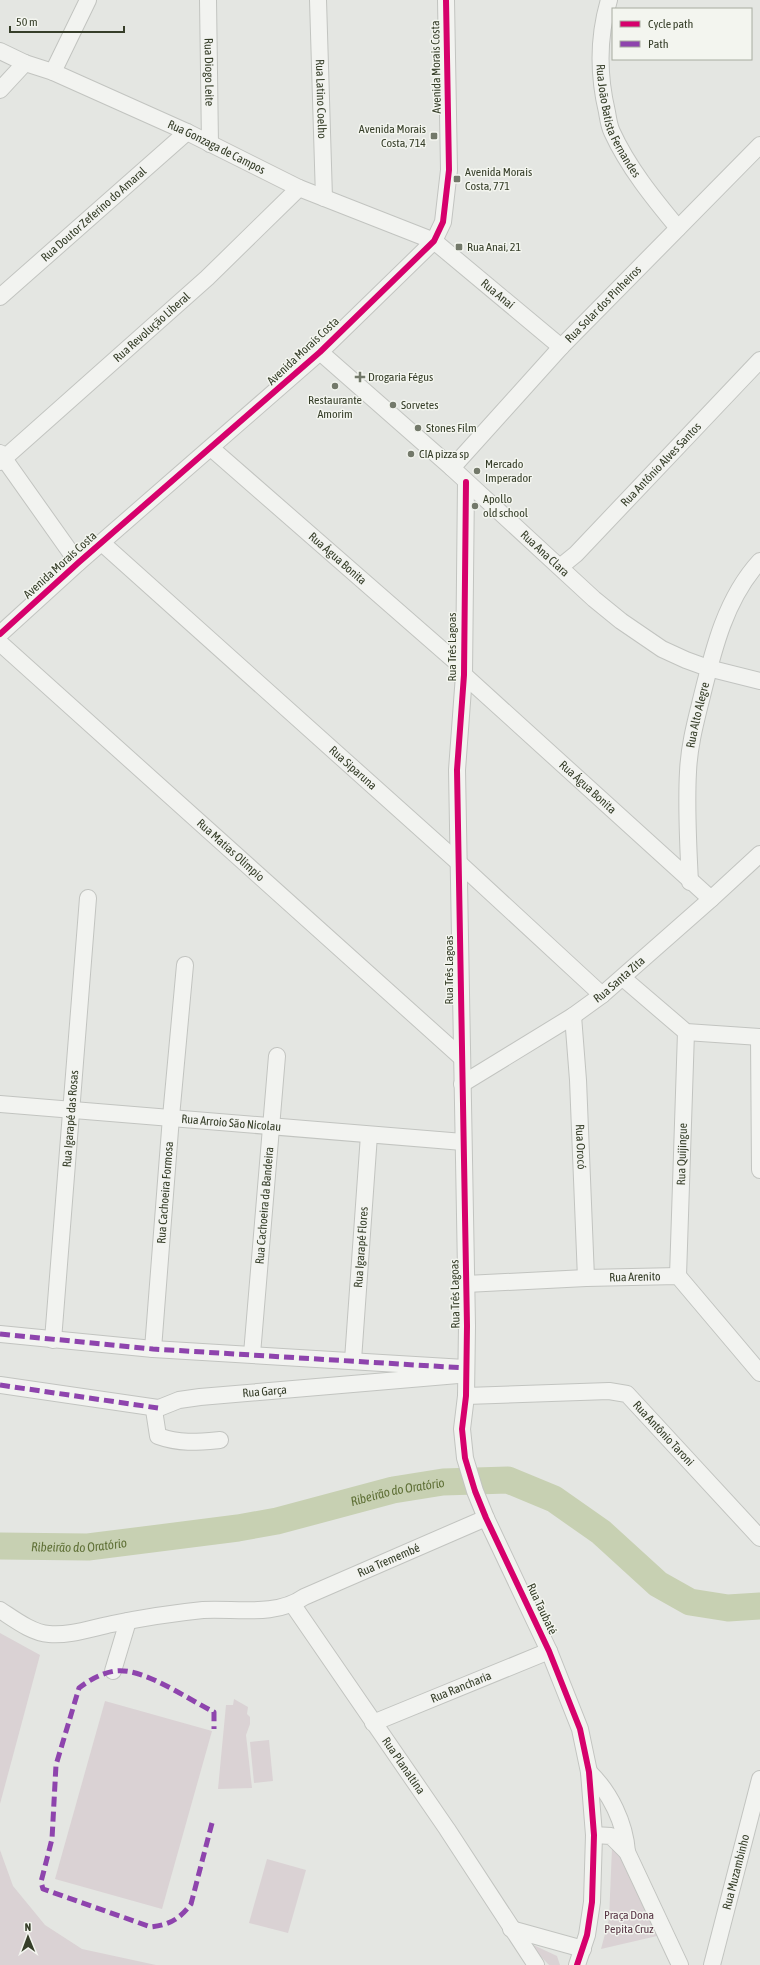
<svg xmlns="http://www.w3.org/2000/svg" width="760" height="1965" viewBox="0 0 760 1965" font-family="'Asap Condensed',sans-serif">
	<rect width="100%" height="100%" fill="#e4e6e2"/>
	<g fill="#dad2d4">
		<polygon points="0,1633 40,1655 0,1804"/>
		<polygon points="234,1699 248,1707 247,1714 250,1717 250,1724 246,1735 252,1788 218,1789 226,1705 233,1705"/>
		<polygon points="105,1701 212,1731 162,1909 55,1879"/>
		<polygon points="269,1740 273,1781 254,1783 250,1742"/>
		<polygon points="612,1848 619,1849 657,1936 601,1949 609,1919"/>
		<polygon points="0,1850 13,1886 45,1925 82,1949 156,1965 0,1965"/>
		<polygon points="267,1859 306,1870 288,1933 249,1923"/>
		<polygon points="527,1942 557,1956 560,1965 549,1965"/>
	</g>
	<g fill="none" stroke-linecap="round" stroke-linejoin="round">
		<path stroke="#c7d0b2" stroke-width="27" id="s1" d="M0,1546l88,1 150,-19 39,-7 116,-31 50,-8 65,-2 46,19 47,33 57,52 32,18 38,6 32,-2"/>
		<g stroke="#c2c4c0" stroke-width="18">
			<g id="minor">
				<path id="s2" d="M208,0l2,144"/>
				<path id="s3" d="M318,0l6,198"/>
				<path id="s4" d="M609,0c-11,37 -11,74 -2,112 1,6 2,14 5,20 16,35 41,66 66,96"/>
				<path id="s5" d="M0,51l25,12 28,9 134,60 112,56 135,53 127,106"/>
				<polyline points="53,72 88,0"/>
				<polyline points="0,90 25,63"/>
				<path id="s6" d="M0,297l187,-165"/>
				<path id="s7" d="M320,352l132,116 142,131 27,22 41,28 24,11 22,8 52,13"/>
				<path id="s8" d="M211,448l253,221"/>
				<polyline points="0,453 78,563"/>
				<path id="s9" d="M0,462l207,-184 92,-90"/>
				<path id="s10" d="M452,468l109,-121 199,-202"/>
				<polyline points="466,482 464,675 457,770 467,1326 466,1396 462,1429 465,1458 475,1491 486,1518 549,1651 580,1729 589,1772 594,1835 592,1902 587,1935 577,1965"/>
				<path id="s11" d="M102,543l357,320 143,132"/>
				<path id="s12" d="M560,567l16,-13 184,-194"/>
				<polyline points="0,634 78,563 320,352 434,241 443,222 449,170 446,0"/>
				<path id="s13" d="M0,643l462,415"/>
				<path id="s14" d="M464,675l247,224"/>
				<path id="s15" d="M690,882c-2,-37 -4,-74 -2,-110 1,-25 7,-48 13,-72 12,-49 24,-101 59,-139"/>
				<polyline points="623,978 686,1032 760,1037"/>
				<path id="s16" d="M573,1016l5,64 8,198"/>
				<polyline points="759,1038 760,1170"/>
				<path id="s17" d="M462,1084l111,-68 29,-21 109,-96 49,-45"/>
				<path id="s18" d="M0,1104l463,38"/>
				<path id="s19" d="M678,1276l8,-244"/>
				<path id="s20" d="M466,1284l120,-6 92,-2 82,97"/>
				<polyline points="0,1334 153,1349 465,1368"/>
				<path id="s21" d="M53,1340l35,-442"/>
				<path id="s22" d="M153,1349l18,-232 14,-152"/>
				<path id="s23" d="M252,1354l25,-298"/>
				<path id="s24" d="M353,1360l16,-225"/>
				<polyline points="0,1385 158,1408"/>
				<path id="s25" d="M466,1396l143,-5 18,3 133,144"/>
				<path id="s26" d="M220,1440c-22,2 -40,4 -62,-4l-4,-26 25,-10 21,-3 258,-22"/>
				<path id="s27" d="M293,1605l154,224 89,136"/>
				<path id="s28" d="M0,1610c14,9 32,23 49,24 20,2 43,-6 63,-10 30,-6 61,-11 91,-14 32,-2 73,7 101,-13l182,-79"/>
				<polyline points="113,1671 128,1621"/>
				<path id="s29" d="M373,1723l176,-72"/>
				<path d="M589,1772c21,20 36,51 38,80"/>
				<polyline points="594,1835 611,1836 627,1852 680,1965"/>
				<polyline points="511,1929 583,1949"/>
				<path id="s30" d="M712,1965l48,-186"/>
			</g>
		</g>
		<use href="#minor" stroke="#f2f3f0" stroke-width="16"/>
		<g stroke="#8e44ad" stroke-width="5" stroke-dasharray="10 5" stroke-linecap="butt">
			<polyline points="0,1334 153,1349 465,1368"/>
			<polyline points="0,1385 158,1408"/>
			<path d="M212,1823l-21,81c-11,15 -22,21 -40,23l-108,-38 -2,-7 11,-43 4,-74 23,-77c10,-8 23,-15 36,-17 28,-4 74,29 99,41v17"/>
		</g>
		<g stroke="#f3f5ef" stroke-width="8">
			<g id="cycleway">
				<polyline points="466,482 464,675 457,770 467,1326 466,1396 462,1429 465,1458 475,1491 486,1518 549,1651 580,1729 589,1772 594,1835 592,1902 587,1935 577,1965"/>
				<polyline points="0,634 78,563 320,352 434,241 443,222 449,170 446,0"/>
			</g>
		</g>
		<use href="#cycleway" stroke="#d6006c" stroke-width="6"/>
	</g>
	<g fill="#73796a" stroke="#f3f5ef" stroke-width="1.5">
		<rect x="430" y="132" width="8" height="8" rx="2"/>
		<rect x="453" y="175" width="8" height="8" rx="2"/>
		<rect x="455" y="243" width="8" height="8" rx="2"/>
		<path d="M358 371h4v4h4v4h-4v4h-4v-4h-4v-4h4z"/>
		<circle cx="335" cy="386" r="4"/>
		<circle cx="393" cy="405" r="4"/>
		<circle cx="418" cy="428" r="4"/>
		<circle cx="411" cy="454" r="4"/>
		<circle cx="477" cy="471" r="4"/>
		<circle cx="475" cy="506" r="4"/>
	</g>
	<g text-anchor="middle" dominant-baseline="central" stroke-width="3" stroke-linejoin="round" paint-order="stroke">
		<g font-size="12" fill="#363e29" stroke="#f3f5ef">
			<text transform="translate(436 67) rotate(-91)">Avenida Morais Costa</text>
			<text stroke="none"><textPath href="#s2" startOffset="72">Rua Diogo Leite</textPath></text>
			<text stroke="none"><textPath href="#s3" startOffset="99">Rua Latino Coelho</textPath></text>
			<text stroke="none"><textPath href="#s4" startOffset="125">Rua João Batista Fernandes</textPath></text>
			<text stroke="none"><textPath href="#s5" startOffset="237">Rua Gonzaga de Campos</textPath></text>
			<text stroke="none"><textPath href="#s6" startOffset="125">Rua Doutor Zeferino do Amaral</textPath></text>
			<text stroke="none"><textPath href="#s5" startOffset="557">Rua Anaí</textPath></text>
			<text stroke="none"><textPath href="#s10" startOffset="223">Rua Solar dos Pinheiros</textPath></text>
			<text stroke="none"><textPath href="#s9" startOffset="203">Rua Revolução Liberal</textPath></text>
			<text transform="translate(303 351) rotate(-43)">Avenida Morais Costa</text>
			<text stroke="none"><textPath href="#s12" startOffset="144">Rua Antônio Alves Santos</textPath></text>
			<text stroke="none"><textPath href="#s7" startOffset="302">Rua Ana Clara</textPath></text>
			<text stroke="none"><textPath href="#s8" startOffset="168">Rua Água Bonita</textPath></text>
			<text transform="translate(60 565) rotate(-42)">Avenida Morais Costa</text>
			<text transform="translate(452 647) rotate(-90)">Rua Três Lagoas</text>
			<text stroke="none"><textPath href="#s15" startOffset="168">Rua Alto Alegre</textPath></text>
			<text stroke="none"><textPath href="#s11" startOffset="337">Rua Siparuna</textPath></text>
			<text stroke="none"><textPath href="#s14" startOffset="167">Rua Água Bonita</textPath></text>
			<text stroke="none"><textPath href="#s13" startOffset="310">Rua Matias Olímpio</textPath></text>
			<text transform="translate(449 970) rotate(-90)">Rua Três Lagoas</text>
			<text stroke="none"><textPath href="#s17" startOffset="189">Rua Santa Zita</textPath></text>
			<text stroke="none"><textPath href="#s21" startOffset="222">Rua Igarapé das Rosas</textPath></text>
			<text stroke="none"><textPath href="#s18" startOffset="232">Rua Arroio São Nicolau</textPath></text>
			<text stroke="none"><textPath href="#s16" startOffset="131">Rua Orocó</textPath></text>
			<text stroke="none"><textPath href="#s19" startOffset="122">Rua Quijingue</textPath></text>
			<text stroke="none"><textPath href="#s22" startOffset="157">Rua Cachoeira Formosa</textPath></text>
			<text stroke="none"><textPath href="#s23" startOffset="149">Rua Cachoeira da Bandeira</textPath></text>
			<text stroke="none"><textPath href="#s24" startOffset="113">Rua Igarapé Flores</textPath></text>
			<text stroke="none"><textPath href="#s20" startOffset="169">Rua Arenito</textPath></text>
			<text transform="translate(455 1294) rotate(-91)">Rua Três Lagoas</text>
			<text stroke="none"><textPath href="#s26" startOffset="202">Rua Garça</textPath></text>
			<text stroke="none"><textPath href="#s25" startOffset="215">Rua Antônio Taroni</textPath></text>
			<text stroke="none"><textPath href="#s28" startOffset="407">Rua Tremembé</textPath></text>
			<text transform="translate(542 1609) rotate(65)">Rua Taubaté</text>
			<text stroke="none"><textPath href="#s29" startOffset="95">Rua Rancharia</textPath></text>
			<text stroke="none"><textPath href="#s27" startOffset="195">Rua Planaltina</textPath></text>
			<text stroke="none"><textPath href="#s30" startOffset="96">Rua Muzambinho</textPath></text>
		</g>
		<g font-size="12" fill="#363e29" stroke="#f3f5ef" text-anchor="start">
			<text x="426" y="129" text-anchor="end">Avenida Morais<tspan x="426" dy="14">Costa, 714</tspan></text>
			<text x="465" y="172">Avenida Morais<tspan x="465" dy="14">Costa, 771</tspan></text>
			<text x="467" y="247">Rua Anaí, 21</text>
			<text x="368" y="377">Drogaria Fégus</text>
			<text x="335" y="400" text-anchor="middle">Restaurante<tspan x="335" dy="14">Amorim</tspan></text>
			<text x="401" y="405">Sorvetes</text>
			<text x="426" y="428">Stones Film</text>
			<text x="419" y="454">CIA pizza sp</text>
			<text x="485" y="464">Mercado<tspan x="485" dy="14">Imperador</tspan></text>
			<text x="483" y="499">Apollo<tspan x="483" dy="14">old school</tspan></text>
		</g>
		<g font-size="12" fill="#593746" stroke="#f3f5ef">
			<text x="629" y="1915">Praça Dona<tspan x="629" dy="14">Pepita Cruz</tspan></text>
		</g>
		<g font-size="13" font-style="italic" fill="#5f7036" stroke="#f3f5ef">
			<text stroke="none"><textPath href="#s1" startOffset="403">Ribeirão do Oratório</textPath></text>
			<text stroke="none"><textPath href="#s1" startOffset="79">Ribeirão do Oratório</textPath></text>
		</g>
	</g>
	<rect x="612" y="8" width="140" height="52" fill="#f3f5ef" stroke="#a7aca0"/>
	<rect x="620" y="21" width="20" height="6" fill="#d6006c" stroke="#a7aca0"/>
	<text x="648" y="28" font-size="12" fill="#363e29">Cycle path</text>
	<rect x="620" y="41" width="20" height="6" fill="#8e44ad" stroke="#a7aca0"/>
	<text x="648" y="48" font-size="12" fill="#363e29">Path</text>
	<g transform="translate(28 1937) rotate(359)" stroke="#f3f5ef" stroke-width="3" paint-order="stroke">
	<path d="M0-3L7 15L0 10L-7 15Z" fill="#363e29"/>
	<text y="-6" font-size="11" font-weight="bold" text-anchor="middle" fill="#363e29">N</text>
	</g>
	<path d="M10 26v6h114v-6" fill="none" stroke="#363e29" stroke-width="2"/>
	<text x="16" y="26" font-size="12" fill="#363e29" stroke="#f3f5ef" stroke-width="3" paint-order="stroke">50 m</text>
</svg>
